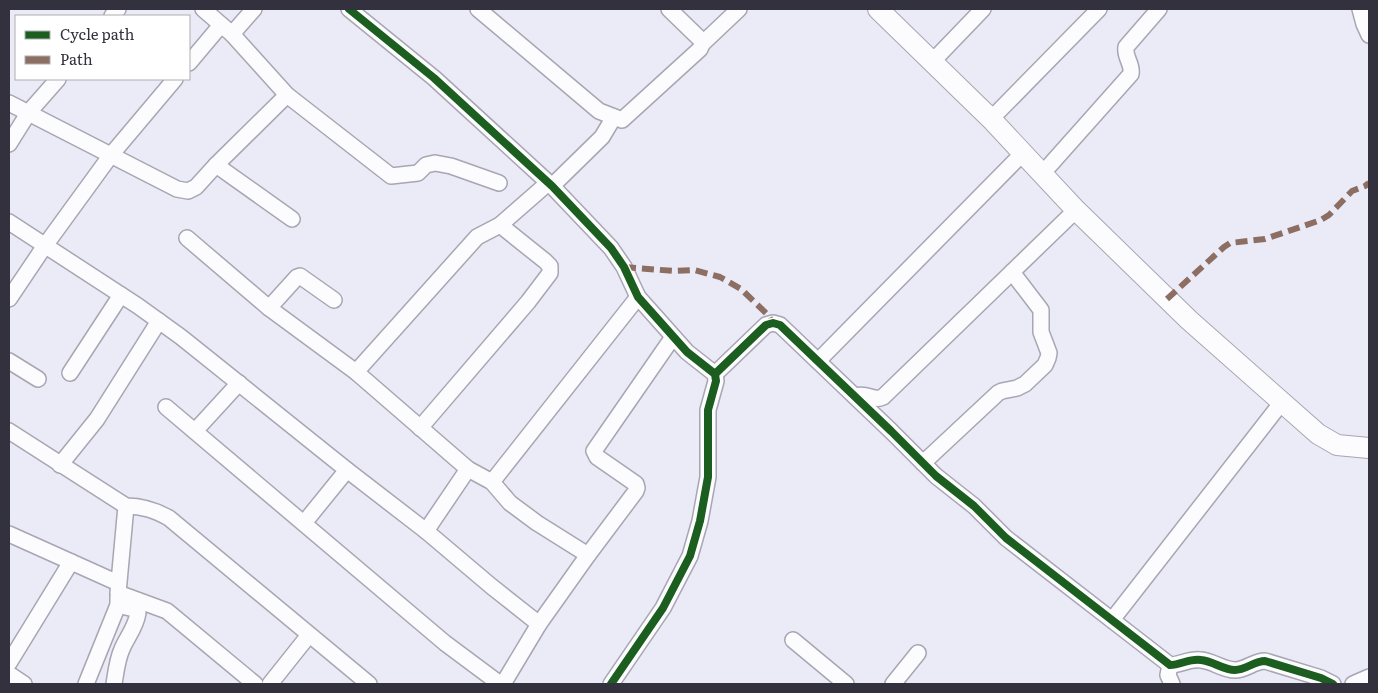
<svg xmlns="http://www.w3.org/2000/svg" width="1378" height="693" viewBox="0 0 1378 693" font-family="Literata,serif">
	<rect width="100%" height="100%" fill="#ebeaf7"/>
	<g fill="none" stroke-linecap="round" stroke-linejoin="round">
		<g stroke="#a7a6b2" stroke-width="18">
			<g id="minor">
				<polyline points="203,9 232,34 287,95 391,176 418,173 426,165 435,163 451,166 499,183"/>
				<polyline points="349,9 434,78 552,186 611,248 624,267 638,297 687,352 715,374 716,381 708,410 708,477 700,521 690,556 663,608 611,684"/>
				<polyline points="478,9 599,111 622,120 700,49 702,44 701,40 669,9"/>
				<polyline points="1360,9 1364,24 1369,35"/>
				<polyline points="112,16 118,9"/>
				<polyline points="232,34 254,9"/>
				<polyline points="702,44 739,9"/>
				<polyline points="932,62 983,9"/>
				<polyline points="189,63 221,25"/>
				<polyline points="9,103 177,189 188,191 196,187 216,165 287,95"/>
				<polyline points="991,119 1099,9"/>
				<polyline points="9,144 29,112 58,79"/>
				<polyline points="216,165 292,219"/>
				<path d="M1042,174l89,-100c2,-10 -7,-17 -5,-27l33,-38"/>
				<polyline points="552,186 602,137 614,117"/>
				<polyline points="9,222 138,306 181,337 347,470 426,531 491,586 539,624"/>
				<polyline points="187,238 269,308 356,372 468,469 492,482 510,503 537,523 588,555"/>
				<polyline points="9,299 44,247 111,155 175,79"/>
				<polyline points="269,308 297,277 300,276 334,300"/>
				<polyline points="9,361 38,379"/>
				<polyline points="818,361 1023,153"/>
				<polyline points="356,372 477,237 500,225 548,183"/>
				<polyline points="70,373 121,295"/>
				<path d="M715,374l51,-49 7,-2 7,2 111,106 45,45 38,30 32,32 164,127c11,0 20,-7 31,-5 12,1 22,10 34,10 11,0 19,-9 30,-9l56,17 12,6"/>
				<path d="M855,396c13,-4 18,6 28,1l193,-187"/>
				<polyline points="166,407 445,643 500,684"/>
				<polyline points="420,428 528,302 550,273 550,266 545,261 500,225"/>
				<path d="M9,431l117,75c17,0 29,4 43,12l200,166"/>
				<polyline points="195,431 239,383"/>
				<polyline points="923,463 998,393 1002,391 1017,388 1025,384 1045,365 1048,358 1049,353 1041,332 1041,310 1012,272"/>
				<polyline points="60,465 97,419 159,321"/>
				<polyline points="492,482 638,297"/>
				<polyline points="126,506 118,593 167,611 255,684"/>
				<polyline points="304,523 347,470"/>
				<polyline points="426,531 468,469"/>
				<polyline points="9,534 118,583"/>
				<polyline points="1112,620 1282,402"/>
				<polyline points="793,640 846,684"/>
				<polyline points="9,663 71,562"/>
				<polyline points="1170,665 1168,675 1172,684"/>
				<polyline points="9,674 24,684"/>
				<polyline points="86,684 118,605 118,597"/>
				<path d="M114,684c2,-12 3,-24 8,-35 5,-12 14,-22 16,-36l-4,-4 -16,-4"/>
				<polyline points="270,684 309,635"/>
				<polyline points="503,684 539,624 588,555 636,491 637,488 636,484 597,457 594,451 673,337"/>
				<polyline points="893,684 918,653"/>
				<polyline points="1353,684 1369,677"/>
			</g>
		</g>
		<g stroke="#a7a6b2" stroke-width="22">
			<polyline id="secondary" points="878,9 991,119 1076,210 1189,320 1318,434 1337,445 1369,448"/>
		</g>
		<use href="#minor" stroke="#fcfcfe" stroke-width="15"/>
		<use href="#secondary" stroke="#fcfcfe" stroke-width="20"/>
		<g stroke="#8d6e63" stroke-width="6" stroke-dasharray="12 6" stroke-linecap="butt">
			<polyline points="624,267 674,271 694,270 720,277 741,289 768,315 773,323"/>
			<polyline points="1167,299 1224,247 1230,243 1265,239 1321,220 1329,215 1352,191 1365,186 1369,183"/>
		</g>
		<g stroke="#fff" stroke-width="11">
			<g id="cycleway">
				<polyline points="349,9 434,78 552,186 611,248 624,267 638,297 687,352 715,374 716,381 708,410 708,477 700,521 690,556 663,608 611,684"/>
				<path d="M715,374l51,-49 7,-2 7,2 111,106 45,45 38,30 32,32 164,127c11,0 20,-7 31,-5 12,1 22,10 34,10 11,0 19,-9 30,-9l56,17 12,6"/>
			</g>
		</g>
		<use href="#cycleway" stroke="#1b5e20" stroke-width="8"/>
	</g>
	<rect width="1378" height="693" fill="none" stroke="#32313d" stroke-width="20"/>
	<rect x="15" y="15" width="175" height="65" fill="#ffffff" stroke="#adadb1"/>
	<rect x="25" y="31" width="25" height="8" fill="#1b5e20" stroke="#adadb1"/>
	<text x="60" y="40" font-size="15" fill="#32313d">Cycle path</text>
	<rect x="25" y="56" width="25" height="8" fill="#8d6e63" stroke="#adadb1"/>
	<text x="60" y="65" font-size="15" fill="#32313d">Path</text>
</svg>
